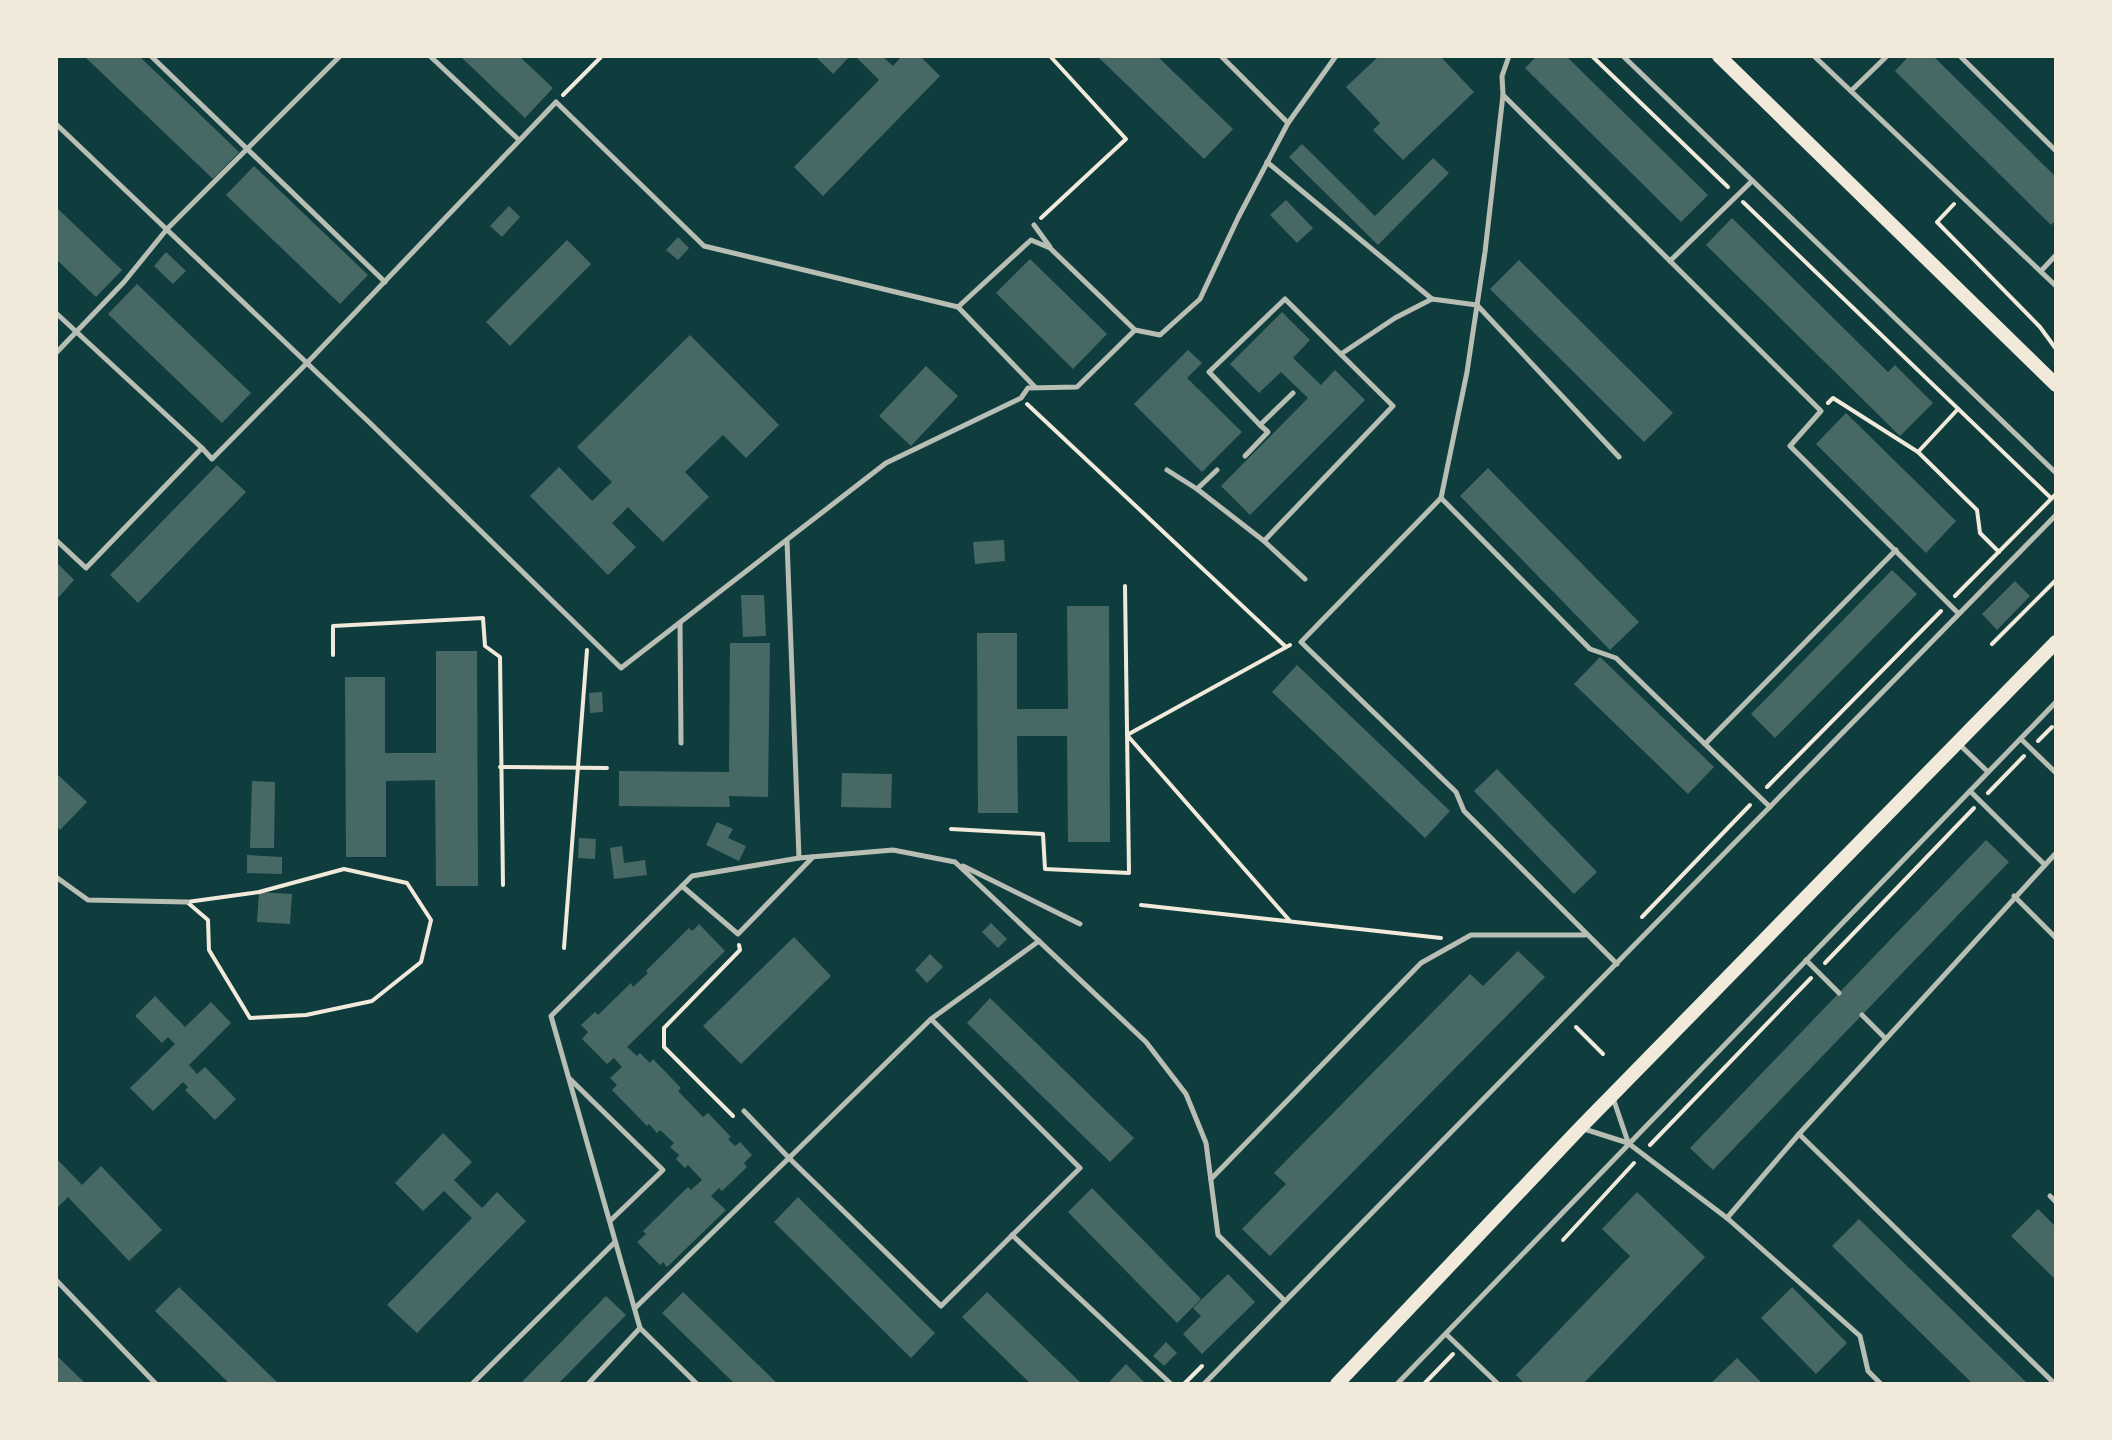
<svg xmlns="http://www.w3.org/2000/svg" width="2112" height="1440" viewBox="0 0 2112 1440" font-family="Lora,serif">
	<rect width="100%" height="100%" fill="#0f3d3e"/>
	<g fill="#486865">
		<polygon points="84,56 139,56 239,152 213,179"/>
		<polygon points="460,56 519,56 553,88 525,118"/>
		<polygon points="815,56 850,56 833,74"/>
		<polygon points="855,56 882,56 893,66 902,56 920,56 940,76 823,196 794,167 879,80"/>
		<polygon points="1097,56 1157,56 1233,129 1204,159"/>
		<polygon points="1379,56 1440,56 1474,92 1403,160 1373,130 1380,123 1346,87"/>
		<polygon points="1537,56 1566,56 1708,195 1681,222 1525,68"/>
		<polygon points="1909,56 1933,56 2056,177 2056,220 2051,225 1895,71"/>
		<polygon points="1302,144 1375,216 1433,158 1449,173 1378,245 1289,157"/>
		<polygon points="254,166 368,275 340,304 226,195"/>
		<polygon points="1286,200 1313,228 1297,243 1270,215"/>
		<polygon points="509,206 520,217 502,237 490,226"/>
		<polygon points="56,207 122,270 96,297 56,259"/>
		<polygon points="1732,218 1888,372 1895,365 1933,403 1900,436 1706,245"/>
		<polygon points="678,237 689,248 678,260 666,250"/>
		<polygon points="567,240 591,264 510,346 486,322"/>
		<polygon points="166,252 186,271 173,284 154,266"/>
		<polygon points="1030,259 1107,334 1073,369 996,293"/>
		<polygon points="1519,260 1673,413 1644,442 1490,289"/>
		<polygon points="137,284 251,393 222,423 108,314"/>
		<polygon points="1282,312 1310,340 1293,358 1321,385 1335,370 1365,400 1250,515 1221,486 1308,398 1281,372 1259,393 1230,364"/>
		<polygon points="690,335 779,425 746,458 723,435 685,472 709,497 663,542 628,507 612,523 636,547 608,575 530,496 559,467 592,501 612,482 577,447"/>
		<polygon points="1188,350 1202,363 1187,378 1242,432 1202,472 1134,404"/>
		<polygon points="926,366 958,396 911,446 879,416"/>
		<polygon points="1846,413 1956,521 1926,553 1816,444"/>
		<polygon points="217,465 246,492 138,603 110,575"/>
		<polygon points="1488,468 1639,622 1610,650 1460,496"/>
		<polygon points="1004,540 1005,561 975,564 973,542"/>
		<polygon points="56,562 74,580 56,600"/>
		<polygon points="1892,570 1917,594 1775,738 1751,714"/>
		<polygon points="2015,581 2030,596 1997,630 1982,614"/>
		<polygon points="741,595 764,595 766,636 743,637"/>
		<polygon points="1067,606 1109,606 1110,842 1068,842 1067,736 1017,736 1018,813 978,813 977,633 1017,633 1017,709 1068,709"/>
		<polygon points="730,643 770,643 768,797 729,796 730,807 619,806 619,771 729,772"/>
		<polygon points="436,651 477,651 478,886 436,886 435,780 386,781 386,857 346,857 345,677 385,677 385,753 436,753"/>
		<polygon points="1600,657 1714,767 1688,794 1574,684"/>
		<polygon points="1297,665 1450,811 1425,838 1272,692"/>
		<polygon points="602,692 603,712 590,713 589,693"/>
		<polygon points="1497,769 1597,872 1574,894 1474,791"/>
		<polygon points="56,773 87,802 60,830 56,825"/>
		<polygon points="842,773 892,774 891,808 841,807"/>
		<polygon points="252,781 275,782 274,848 250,848"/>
		<polygon points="717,822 733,829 728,838 746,846 739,861 706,845"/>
		<polygon points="579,838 596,839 595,859 578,858"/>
		<polygon points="1986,840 2009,862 1713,1170 1690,1148"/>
		<polygon points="622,846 624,863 645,860 647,875 614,879 610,848"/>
		<polygon points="247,855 282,857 282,874 247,873"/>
		<polygon points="259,892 292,894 290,924 257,922"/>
		<polygon points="991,923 1007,939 998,948 982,932"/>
		<polygon points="699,924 725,951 627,1047 637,1056 640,1053 650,1063 653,1059 681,1088 678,1091 703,1117 708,1113 731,1137 728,1139 735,1146 740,1142 752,1155 744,1163 747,1167 722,1191 719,1188 711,1196 726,1210 667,1267 663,1262 660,1265 637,1242 646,1234 643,1231 688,1187 691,1190 702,1180 688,1165 685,1168 676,1159 679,1155 670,1147 674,1143 660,1130 657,1133 649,1124 647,1126 612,1090 617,1085 610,1078 622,1067 614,1058 607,1064 582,1039 588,1032 581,1025 595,1012 598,1015 631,983 633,987 648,973 646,971 689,928 692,931"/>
		<polygon points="794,937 831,976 741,1064 703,1026"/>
		<polygon points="1518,951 1545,977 1270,1256 1242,1229 1286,1184 1274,1173 1470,974 1483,986"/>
		<polygon points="930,954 943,967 927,983 915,970"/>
		<polygon points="155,996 185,1027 211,1002 231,1023 189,1065 197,1074 205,1067 236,1099 215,1120 185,1090 188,1087 183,1082 153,1111 130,1088 175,1044 168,1037 162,1043 135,1016"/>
		<polygon points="990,998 1134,1138 1110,1162 967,1023"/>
		<polygon points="443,1133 472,1162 454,1180 482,1208 497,1192 526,1221 417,1333 387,1305 472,1218 444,1191 423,1211 395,1183"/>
		<polygon points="56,1158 82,1185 101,1166 162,1230 129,1261 68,1197 56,1209"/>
		<polygon points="1092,1188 1201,1299 1177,1323 1068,1212"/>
		<polygon points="1637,1192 1705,1257 1583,1384 1525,1384 1516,1375 1630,1256 1602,1229"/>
		<polygon points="798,1197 935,1333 911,1358 774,1222"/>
		<polygon points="2038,1209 2056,1227 2056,1280 2011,1236"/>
		<polygon points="1859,1219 2028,1384 1973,1384 1832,1246"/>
		<polygon points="1228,1274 1255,1302 1202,1354 1183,1334 1201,1316 1193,1308"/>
		<polygon points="179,1287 279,1384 230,1384 155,1311"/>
		<polygon points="1792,1287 1847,1343 1816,1374 1761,1318"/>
		<polygon points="683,1292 778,1384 735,1384 662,1313"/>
		<polygon points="987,1292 1082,1384 1031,1384 962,1317"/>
		<polygon points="606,1296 626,1315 558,1384 520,1384"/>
		<polygon points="1166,1342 1177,1353 1164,1366 1153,1356"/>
		<polygon points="56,1355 86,1384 56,1384"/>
		<polygon points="1737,1358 1763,1384 1710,1384"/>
		<polygon points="1126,1364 1146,1384 1113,1384 1110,1381"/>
	</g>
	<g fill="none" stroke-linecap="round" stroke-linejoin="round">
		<g stroke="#f1e9da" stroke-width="4">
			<polyline points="1592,56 1728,187"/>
			<polyline points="563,95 602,56"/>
			<polyline points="1743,202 2051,498"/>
			<polyline points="1954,204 1937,222 2040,327 2056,349"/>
			<polyline points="1041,218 1126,139 1050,56"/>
			<polyline points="1828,403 1833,398 1918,452 1977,510 1980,533 1999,552"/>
			<polyline points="1027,404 1285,646"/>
			<polyline points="1918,452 1958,409"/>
			<polyline points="1955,596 2056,494"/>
			<polyline points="1992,644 2056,580"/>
			<polyline points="1290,645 1127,735 1290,921"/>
			<polyline points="333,655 333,626 483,618 485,646 500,657 503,885"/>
			<polyline points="2038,741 2052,727"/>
			<polyline points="500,767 607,768"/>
			<polyline points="1767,787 1941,611"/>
			<polyline points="1988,793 2024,756"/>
			<polyline points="951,829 1043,834 1045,869 1129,873 1125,586"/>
			<polygon points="344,869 407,883 431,920 421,962 372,1001 306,1015 250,1018 209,950 208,920 187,902 259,892"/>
			<polyline points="1141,905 1441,938"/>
			<polyline points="1642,917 1750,805"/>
			<polyline points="564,948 587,650"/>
			<polyline points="1825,963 1974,808"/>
			<polyline points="1576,1027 1603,1054"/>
			<polyline points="733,1116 664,1047 664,1028 740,950 739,945"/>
			<polyline points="1650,1145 1811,978"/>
			<polyline points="1563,1240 1634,1163"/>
			<polyline points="1184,1384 1202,1366"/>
			<polyline points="1424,1384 1453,1354"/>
		</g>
		<g stroke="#b8beb3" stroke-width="5">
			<polyline points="151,56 385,282"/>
			<polyline points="430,56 519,140"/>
			<polyline points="1221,56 1288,123"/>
			<polyline points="1509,56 1502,76 1503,95 1670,261 1752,181"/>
			<polyline points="1623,56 2056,473"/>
			<polyline points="1814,56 2056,286"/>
			<polyline points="1960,56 2056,151"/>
			<polyline points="1851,91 1887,56"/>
			<polyline points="1503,95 1485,252 1467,372 1441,498 1301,642 1456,792 1464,811 1617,964"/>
			<polyline points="56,124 372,425 621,668 886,463 1021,398 1028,388 1077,387 1135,330"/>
			<polyline points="1267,162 1432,299 1477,305 1619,457"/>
			<polyline points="1034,225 1050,247"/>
			<polyline points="1670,261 1821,411 1790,446 1958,613"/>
			<polyline points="2041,271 2056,255"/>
			<polyline points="958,307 1035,387"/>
			<polyline points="56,313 202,448 86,568 56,540"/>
			<polyline points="56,353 124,282 167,229 340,56"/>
			<polyline points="1341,354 1395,318 1432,299"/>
			<polyline points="202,448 212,459 306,364 556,102 704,246 958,307 1031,240 1050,248 1135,330 1160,335 1200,299 1238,218 1288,123 1336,56"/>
			<polyline points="1245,456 1268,432 1260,425"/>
			<polyline points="1167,470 1197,489"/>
			<polyline points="1217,470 1197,489 1264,541 1305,579"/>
			<polyline points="1441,498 1590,649 1616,658 1770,807"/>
			<polyline points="787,541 799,858"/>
			<polyline points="1264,541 1393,406 1285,299 1209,372 1260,425 1293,393"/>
			<polyline points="680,623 681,743"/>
			<polyline points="2021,739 2056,773"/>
			<polyline points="1705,744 1896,550"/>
			<polyline points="1960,745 1988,772"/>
			<polyline points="2045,865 2056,853"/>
			<polyline points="963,866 1080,924"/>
			<polyline points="56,877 88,900 187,902"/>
			<polyline points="682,886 738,934 813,857"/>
			<polyline points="2014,896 2056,938"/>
			<polyline points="1806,960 1839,993"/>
			<polyline points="1862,1015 1885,1038"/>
			<polyline points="931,1019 789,1158 941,1306 1080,1168 931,1019 1039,941"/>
			<polyline points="570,1079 663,1170 610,1221"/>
			<polyline points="1613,1098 1628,1142"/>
			<polyline points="1581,1128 1628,1143 1727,1218 1860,1336 1868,1371 1881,1384"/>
			<polyline points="1799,1134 2055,1384"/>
			<polyline points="1211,1179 1421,963 1471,935 1585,935"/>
			<polyline points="2050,1196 2056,1202"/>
			<polyline points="1727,1218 1799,1134 2045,865 1970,791"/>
			<polyline points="1012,1235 1171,1384"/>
			<polyline points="56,1280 156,1384"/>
			<polyline points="635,1308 789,1158 744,1111"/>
			<polyline points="1446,1334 1498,1384"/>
			<polyline points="472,1384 615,1242"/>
			<polyline points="588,1384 640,1328"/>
			<polyline points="697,1384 640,1328 551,1016 692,876 799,858 893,850 955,862 1146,1042 1186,1094 1206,1143 1218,1235 1285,1301"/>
			<polyline points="1204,1384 2056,515"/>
			<polyline points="1397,1384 2056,702"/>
		</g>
		<g stroke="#f1e9da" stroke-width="14">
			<polyline points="1719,56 2056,385"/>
			<polyline points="1337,1384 1580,1128 2056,642"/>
		</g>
	</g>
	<rect width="2112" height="1440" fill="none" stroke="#f1e9da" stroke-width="116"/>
</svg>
